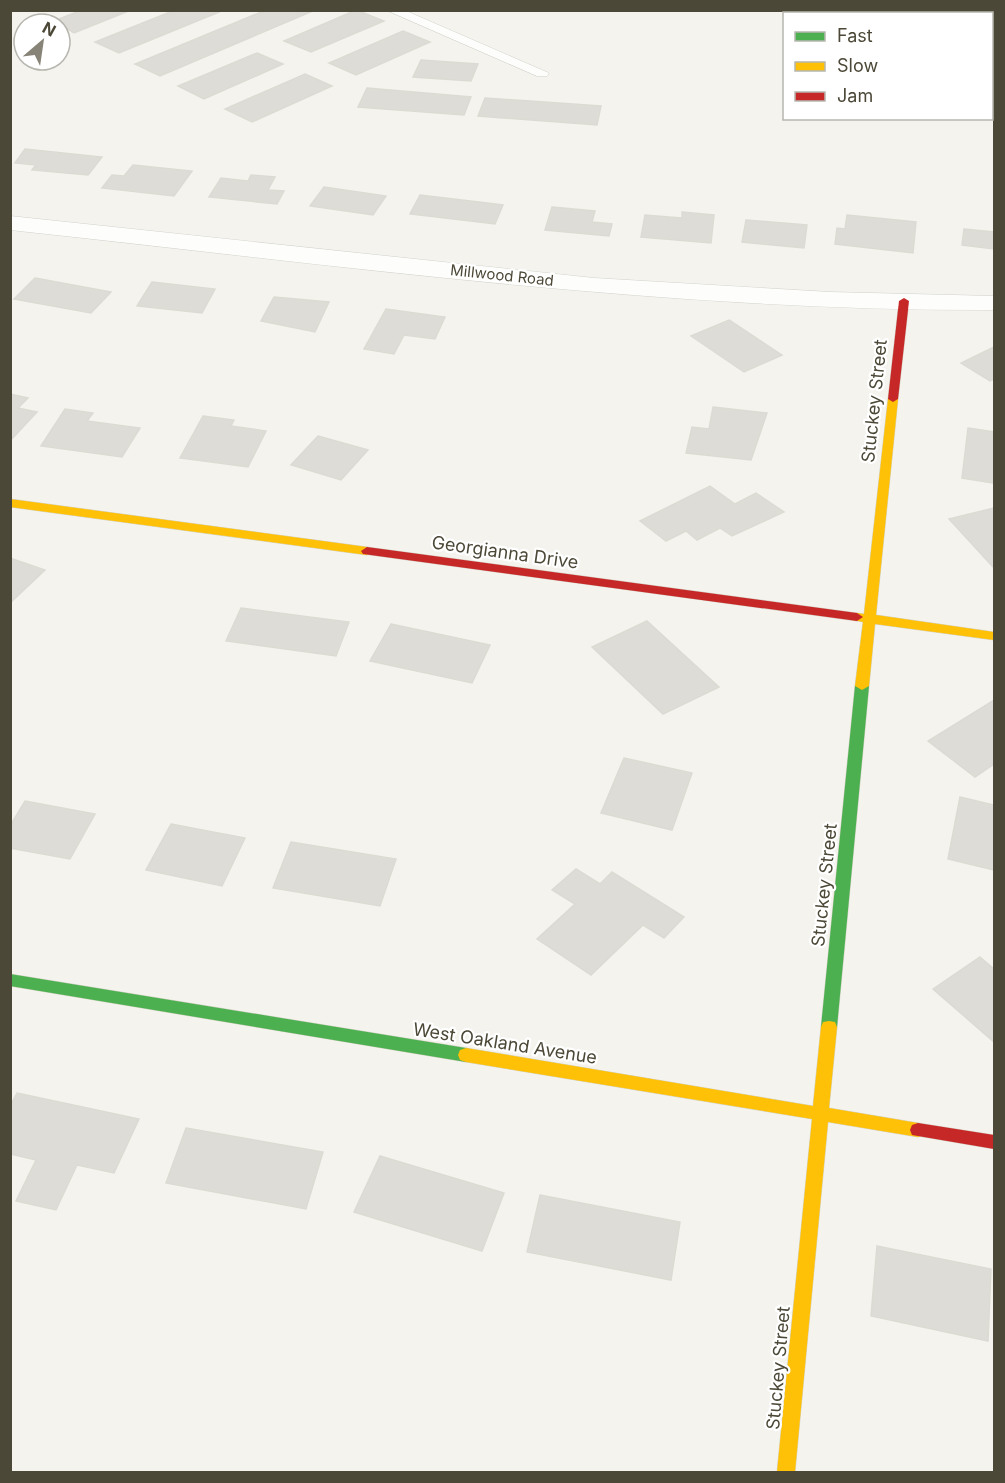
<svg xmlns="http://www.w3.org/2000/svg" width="1005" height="1483" viewBox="0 0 1005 1483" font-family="Inter,sans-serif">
	<rect width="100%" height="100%" fill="#f4f3ee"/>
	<g fill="#dedcd6" stroke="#dcdbd3" stroke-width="1.5">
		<polygon points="82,10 131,10 74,33 60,24 51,22"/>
		<polygon points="175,10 224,10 119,53 95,42"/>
		<polygon points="266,10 315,10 160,76 135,64"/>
		<polygon points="356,10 384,21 311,52 284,41"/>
		<polygon points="403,31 430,42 356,75 329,63"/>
		<polygon points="257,53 283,64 204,99 178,86"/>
		<polygon points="421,60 478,64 471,81 413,77"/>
		<polygon points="305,74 332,86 252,122 225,109"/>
		<polygon points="367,88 471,97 464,115 358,107"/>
		<polygon points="485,98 601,106 597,125 478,116"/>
		<polygon points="25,149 102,157 88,175 32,170 36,165 15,163"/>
		<polygon points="133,165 192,171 174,196 102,188 112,175 124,176"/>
		<polygon points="251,175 275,177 268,190 284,191 277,204 209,197 221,178 248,181"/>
		<polygon points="324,187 386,196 373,215 310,206"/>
		<polygon points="420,195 503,205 495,224 410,214"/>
		<polygon points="552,207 595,211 592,222 612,224 609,236 545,230"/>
		<polygon points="682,212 714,215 711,243 641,237 645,215 682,218"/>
		<polygon points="847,215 916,222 913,253 835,244 837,228 845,229"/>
		<polygon points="746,220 807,225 804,248 742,242"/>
		<polygon points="964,229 994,232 994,249 962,245"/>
		<polygon points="35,278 111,292 91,313 14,299"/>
		<polygon points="152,282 215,289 202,313 137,306"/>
		<polygon points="274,297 329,302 315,332 261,321"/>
		<polygon points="386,309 445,317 435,339 404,335 394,354 364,349"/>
		<polygon points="729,320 782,355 744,372 691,336"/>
		<polygon points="994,347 994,379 990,381 961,363"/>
		<polygon points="10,394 28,398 18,408 37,412 11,440"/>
		<polygon points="713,407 767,413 751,460 686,453 692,427 709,429"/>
		<polygon points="65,409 93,413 87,421 140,428 122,457 41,446"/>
		<polygon points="203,416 234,420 231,426 266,431 248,467 180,458"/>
		<polygon points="968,428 994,432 994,483 962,478"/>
		<polygon points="318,436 368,450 341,480 291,465"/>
		<polygon points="710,486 735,504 756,493 784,512 732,536 720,528 697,540 686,531 666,541 640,521"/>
		<polygon points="994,508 994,568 949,519"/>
		<polygon points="10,558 45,570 10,603"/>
		<polygon points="241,608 349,622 336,656 226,641"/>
		<polygon points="647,621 719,687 663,714 592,647"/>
		<polygon points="391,624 490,645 472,683 370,661"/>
		<polygon points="994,700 994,764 975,777 928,741"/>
		<polygon points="624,758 692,773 672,830 601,813"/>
		<polygon points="960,797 994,805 994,870 948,859"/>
		<polygon points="25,801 95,814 70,859 10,848 10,826"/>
		<polygon points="171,824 245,838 222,886 146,870"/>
		<polygon points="291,842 396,859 380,906 273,888"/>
		<polygon points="576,869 600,884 612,872 684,917 664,938 643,925 591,975 537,939 575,904 552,890"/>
		<polygon points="980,957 994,969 994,1042 933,989"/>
		<polygon points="17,1093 139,1119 114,1173 77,1165 56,1210 16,1201 36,1160 10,1154 10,1106"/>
		<polygon points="186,1128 323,1152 306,1209 166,1183"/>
		<polygon points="380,1156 504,1193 482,1251 354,1212"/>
		<polygon points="540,1195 680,1222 671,1280 527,1252"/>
		<polygon points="877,1246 991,1269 988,1341 871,1316"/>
	</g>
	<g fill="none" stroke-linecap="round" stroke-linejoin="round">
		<g stroke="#d2d1cb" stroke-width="1">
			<polygon id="lane" points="386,10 404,10 549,73 547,76 537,76"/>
		</g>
		<g stroke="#d2d1cb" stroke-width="1">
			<path id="street" d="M10,216l584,62 236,14 164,4v14c-329,1 -657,-45 -984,-80z"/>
		</g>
		<g stroke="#d4d2c4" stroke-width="1">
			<g id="fast">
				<polygon points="862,682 869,686 837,1027 835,1032 829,1033 823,1032 821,1027 855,686"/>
				<polygon points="10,974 466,1048 472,1050 474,1055 472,1060 466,1062 10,986"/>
			</g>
		</g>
		<g stroke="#d4d2c4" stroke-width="1">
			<g id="slow">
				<polygon points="893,396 898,399 876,615 994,632 994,640 875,624 869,686 862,690 855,686 863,622 853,620 851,617 857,613 864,614 888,399"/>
				<polygon points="10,499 367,547 373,551 367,555 10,507"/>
				<polygon points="829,1021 835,1022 837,1027 829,1108 918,1123 924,1125 926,1130 924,1135 918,1137 828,1122 795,1472 777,1472 812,1119 466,1062 460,1060 458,1055 460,1050 466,1048 813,1106 821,1027 823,1022"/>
			</g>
		</g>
		<g stroke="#d4d2c4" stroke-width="1">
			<g id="jam">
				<polygon points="904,298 909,301 898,399 893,402 888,399 899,301"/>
				<polygon points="367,547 857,613 863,617 857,621 363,554 361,551"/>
				<polygon points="918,1123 994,1135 994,1149 912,1135 910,1130 912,1125"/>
			</g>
		</g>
		<use href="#lane" fill="#fdfdfc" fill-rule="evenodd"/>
		<use href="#street" fill="#fdfdfc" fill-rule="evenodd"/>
		<use href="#fast" fill="#4caf50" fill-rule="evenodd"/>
		<use href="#slow" fill="#ffc107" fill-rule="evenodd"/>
		<use href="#jam" fill="#c62828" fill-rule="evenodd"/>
	</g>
	<g text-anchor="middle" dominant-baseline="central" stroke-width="4.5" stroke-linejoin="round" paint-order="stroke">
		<g font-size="15" fill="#4c4837" stroke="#fff">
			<text transform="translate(502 275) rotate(6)">Millwood Road</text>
		</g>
		<g font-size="18" fill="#4c4837" stroke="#fff">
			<text transform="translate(874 401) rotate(-84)">Stuckey Street</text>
			<text transform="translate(505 552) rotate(8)">Georgianna Drive</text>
			<text transform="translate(824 885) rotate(-84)">Stuckey Street</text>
			<text transform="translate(505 1043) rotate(9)">West Oakland Avenue</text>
			<text transform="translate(778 1368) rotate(-85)">Stuckey Street</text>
		</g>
	</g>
	<rect width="1005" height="1483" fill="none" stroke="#4c4837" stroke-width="24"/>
	<rect x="783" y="12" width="210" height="108" fill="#ffffff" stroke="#b7b6af" stroke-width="1.5"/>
	<rect x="795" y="32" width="30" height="9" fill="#4caf50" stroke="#b7b6af" stroke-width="1.5"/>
	<text x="837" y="42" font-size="18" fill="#4c4837">Fast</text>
	<rect x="795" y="62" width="30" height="9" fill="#ffc107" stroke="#b7b6af" stroke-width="1.5"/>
	<text x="837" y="72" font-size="18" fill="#4c4837">Slow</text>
	<rect x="795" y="92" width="30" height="9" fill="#c62828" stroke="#b7b6af" stroke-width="1.5"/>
	<text x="837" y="102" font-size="18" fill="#4c4837">Jam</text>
	<g transform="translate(42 42) rotate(29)"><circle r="28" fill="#ffffff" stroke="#b7b6af" stroke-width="1.5"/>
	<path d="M0-4.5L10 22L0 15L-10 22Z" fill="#878477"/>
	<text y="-9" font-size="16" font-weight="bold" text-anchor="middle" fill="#4c4837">N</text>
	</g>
</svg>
